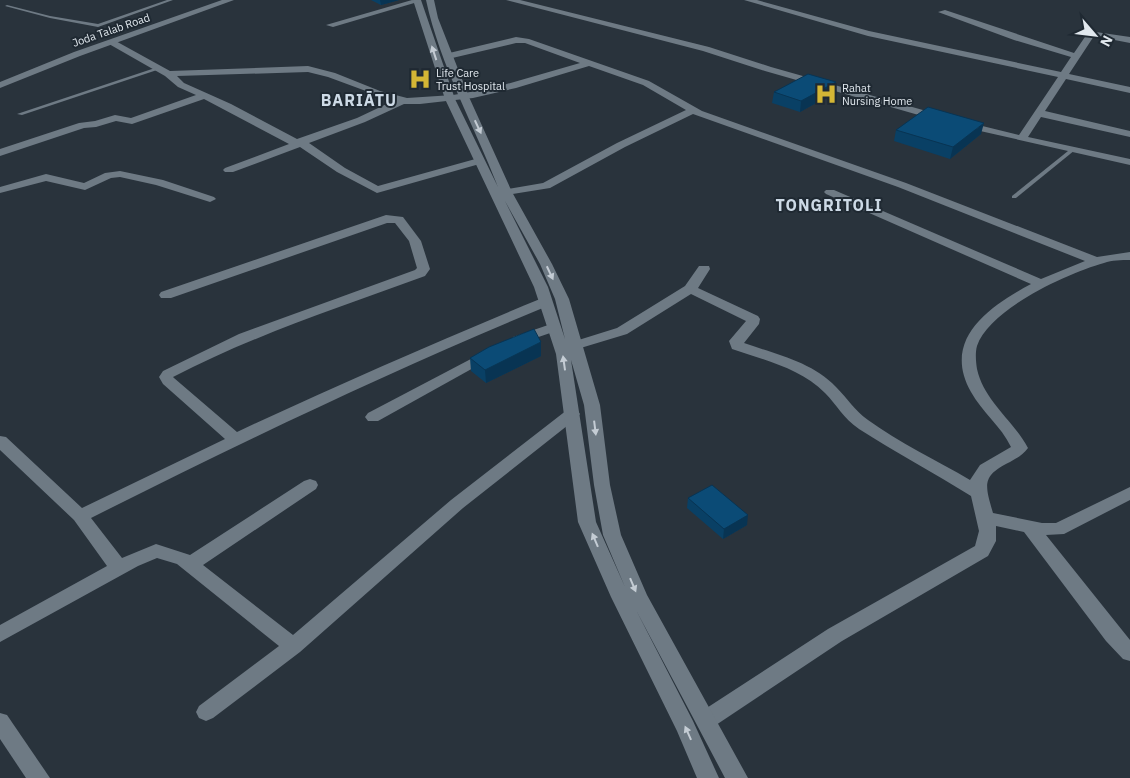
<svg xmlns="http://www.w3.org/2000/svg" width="1130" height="778" viewBox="0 0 1130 778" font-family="'IBM Plex Sans',sans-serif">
	<rect width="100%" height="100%" fill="#29333c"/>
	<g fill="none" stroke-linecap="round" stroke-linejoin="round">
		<g fill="#6e7a84" fill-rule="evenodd">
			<polygon points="167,0 173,0 98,27 50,18 5,6 7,5 50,16 98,24"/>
			<polygon points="155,68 160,69 22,115 17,114"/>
			<polygon points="1073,147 1076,149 1075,150 1016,198 1012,198 1012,196"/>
		</g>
		<g fill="#6e7a84" fill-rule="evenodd">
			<polygon points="412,0 421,1 333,27 326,25"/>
			<polygon points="506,0 520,0 709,47 771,67 944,116 945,118 940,121 936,120 765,71 703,51"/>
			<polygon points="744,0 757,0 869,31 1061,72 1071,57 1014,40 938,12 945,10 1074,53 1089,31 1130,37 1130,43 1094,36 1069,74 1130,87 1130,93 1066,79 1045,111 1130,131 1130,137 1041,117 1028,137 1130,159 1130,165 958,126 957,124 962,121 1019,135 1058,77 868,36"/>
			<path d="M516,37l13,2 120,42 53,30 204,72 191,74 33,-5v8c-9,0 -18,0 -26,3 -36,10 -115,46 -127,83 -2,7 -1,16 0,23 7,32 36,51 51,79 -5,7 -11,10 -18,14 -29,14 -25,23 -17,51l49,10h14l74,-36v13l-66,34 -18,1 84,105v21l-7,-2 -17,-18 -82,-109 -28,-6v15l-8,15 -146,85 -129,86 -7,2 -7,-2 -3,-7 3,-7 129,-84 147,-83 4,-15 -8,-35c-37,-23 -76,-44 -112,-67 -16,-11 -22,-24 -34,-36 -25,-25 -61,-33 -93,-44l-3,-8 17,-20 -55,-27 -64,40 -53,16 -5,-1 -2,-3 2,-3 48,-15 68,-42 14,-20h10l1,3 -12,19 60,28 2,3 -1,5 -15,19c31,11 69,19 92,44 12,12 18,23 32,33 30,22 70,41 102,60l10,-15 31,-18c-10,-21 -29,-35 -40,-55 -30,-53 19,-86 60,-108l-205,-90 -2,-2 2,-2h8l207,89 44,-18 -187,-74 -205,-73 -68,33 -75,41 -44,7 -4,-1 -2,-2 2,-2 41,-7 74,-40 69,-33 -43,-25 -54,-19 -73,22 -43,10 -53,6h-16l-39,18 -56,21 36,25 33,18 101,-28 5,3 -1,2 -106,30 -40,-21 -37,-25 -67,25h-8l-2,-2 2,-2 64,-24 -85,-45 -72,25 -16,-3 -20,6 -12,1 -84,28v-7l79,-26 16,-2 20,-6 16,3 65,-23 -18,-8 -13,-11 -56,-32 -1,-2 4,-3 58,32 138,-5 27,7 45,18 27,7 46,-3 40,-7 87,-25 -55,-20h-9l-68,16 -5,-3 2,-2zM308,72l20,5 65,24 -36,17 -60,21 -66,-35 -47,-21 -7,-7z"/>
			<polygon points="120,171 163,180 214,197 216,199 210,202 156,185 120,177 111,178 85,190 46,181 0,193 0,187 46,174 84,183 105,173"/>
			<path d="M386,215l17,2 18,24 9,28 -5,7c-85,31 -171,59 -252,101l1,1 63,54c100,-47 201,-91 303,-133l5,-1 7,4 -2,3c-156,64 -308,137 -459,213l31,40 34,-14 34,11 114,-74 6,-2 6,2 2,4 -2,4 -113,76 90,70 158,-135 116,-90h10l3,4 -3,4 -114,90 -163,144 -87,66 -7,3 -7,-3 -3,-6 3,-6 80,-60 -102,-82 -20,-6 -19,8 -138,76v-17l107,-59 -33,-46 -74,-70v-14l6,1 76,71 143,-69 -62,-55 -4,-7 4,-6 76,-37 176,-64 2,-2 -8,-27 -14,-18h-8l-216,75h-10l-2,-3 2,-3z"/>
			<polygon points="554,323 561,327 559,330 518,344 513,343 511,340 513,337"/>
			<polygon points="488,350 493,351 495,354 493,357 378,421 368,421 365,417 368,413"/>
			<polygon points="0,713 7,715 50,778 26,778 0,739"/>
		</g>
		<g fill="#6e7a84" fill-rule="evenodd">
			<polygon points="222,0 234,0 80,56 0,88 0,82 74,52"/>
			<path d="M413,0h8l34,99 43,88c-24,-62 -58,-122 -72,-187h8l4,18 31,79 43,95 40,72 17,35 31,106 10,80 11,50 26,60 101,183h-23l-89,-168 57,111 26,57h-22l-20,-47 -66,-134 -33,-75 -22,-168 -22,-67 -89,-188zM505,201l35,63 15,35 10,40 -17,-52zM571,360l13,45 10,80 9,50 22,52 -29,-65z"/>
		</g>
	</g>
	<g fill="#094065">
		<polygon points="371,0 399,0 381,5"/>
		<polygon points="836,82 834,93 800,112 772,103 774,92"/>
		<polygon points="896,130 981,134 950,159 894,141"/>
		<polygon points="541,342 541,356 486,383 471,371 470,358"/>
		<polygon points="688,498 747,525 723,539 687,508"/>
	</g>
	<g fill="#083453">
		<polygon points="380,0 399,0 381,5"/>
		<polygon points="836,82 834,93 800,112 801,101"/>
		<polygon points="984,123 981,134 950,159 953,147"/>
		<polygon points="541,342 541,356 486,383 485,370"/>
		<polygon points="748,515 747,525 723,539 724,529"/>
	</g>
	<g fill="#0b4b76" stroke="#083453">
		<polygon points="808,74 836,82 801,101 774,92"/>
		<polygon points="928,107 984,123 953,147 896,130"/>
		<polygon points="534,329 541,342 485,370 470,358 489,347"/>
		<polygon points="712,485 748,515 724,529 688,498"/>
	</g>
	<defs><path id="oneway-solid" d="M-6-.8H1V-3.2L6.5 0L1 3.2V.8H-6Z" transform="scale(1.25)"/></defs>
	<g fill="#c4ccd4">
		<use href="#oneway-solid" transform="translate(434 53) rotate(-108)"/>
		<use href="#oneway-solid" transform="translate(478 127) rotate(65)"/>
		<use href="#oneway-solid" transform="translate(550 273) rotate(65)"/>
		<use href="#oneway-solid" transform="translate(564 363) rotate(-98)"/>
		<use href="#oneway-solid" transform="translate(595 428) rotate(83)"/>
		<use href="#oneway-solid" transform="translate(595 540) rotate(-113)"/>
		<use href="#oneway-solid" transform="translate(633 585) rotate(67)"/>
		<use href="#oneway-solid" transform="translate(688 733) rotate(-114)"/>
	</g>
	<defs>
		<g id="hospital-bare" transform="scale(1.725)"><path d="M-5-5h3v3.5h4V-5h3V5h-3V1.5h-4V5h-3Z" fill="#d4b635" stroke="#1f2932" stroke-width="2.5" paint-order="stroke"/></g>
	</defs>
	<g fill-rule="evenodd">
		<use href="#hospital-bare" x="420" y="79"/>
		<use href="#hospital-bare" x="826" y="94"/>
	</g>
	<g text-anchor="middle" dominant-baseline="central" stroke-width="4" stroke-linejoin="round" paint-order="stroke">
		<g font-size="11" fill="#e1e8ee" stroke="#1f2932">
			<text transform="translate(111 30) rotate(-19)">Joda Talab Road</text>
		</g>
		<g font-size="11" fill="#e1e8ee" stroke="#1f2932" text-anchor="start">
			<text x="436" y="73">Life Care<tspan x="436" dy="13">Trust Hospital</tspan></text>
			<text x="842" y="88">Rahat<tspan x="842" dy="13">Nursing Home</tspan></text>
		</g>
		<g font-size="16" font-weight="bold" letter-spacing="1" fill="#cddae6" stroke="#1f2932">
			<text x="359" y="100">BARIĀTU</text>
			<text x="829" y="205">TONGRITOLI</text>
		</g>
	</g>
	<g transform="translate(1095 35) rotate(118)" stroke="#1f2932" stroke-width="4" paint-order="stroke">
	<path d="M0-4L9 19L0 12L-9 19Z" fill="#e1e8ee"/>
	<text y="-8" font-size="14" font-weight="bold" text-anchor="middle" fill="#e1e8ee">N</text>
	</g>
</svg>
